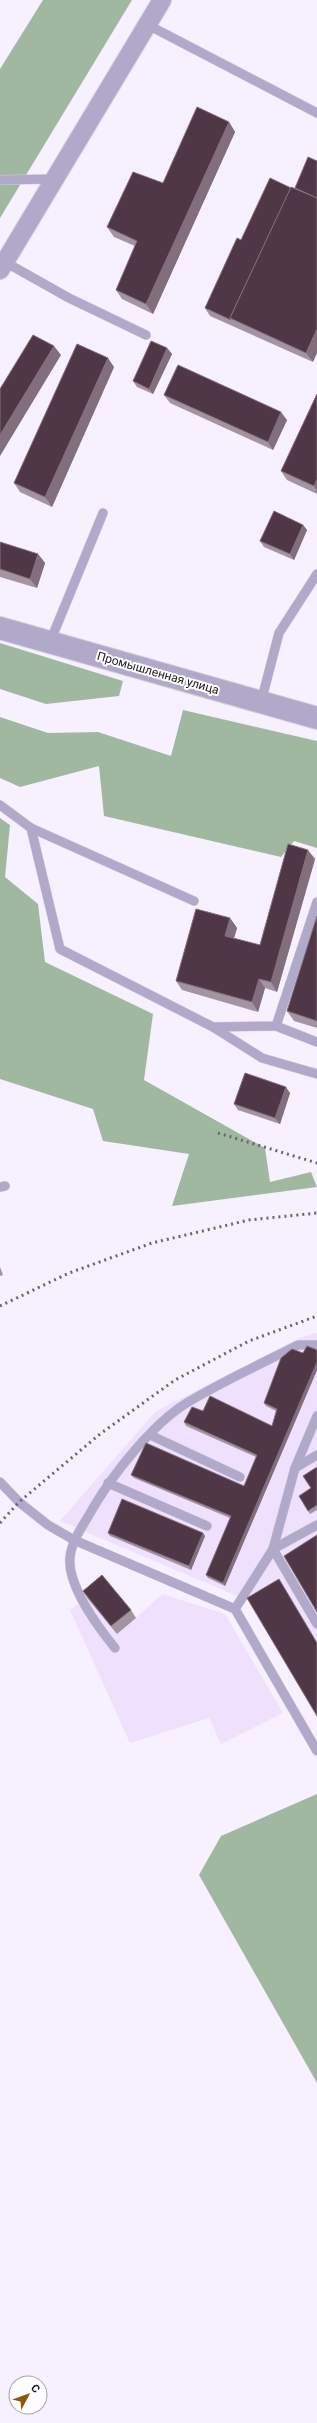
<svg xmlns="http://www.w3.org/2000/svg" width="317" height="2423" viewBox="0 0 317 2423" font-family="Roboto,sans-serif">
	<rect width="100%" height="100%" fill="#f7f0fe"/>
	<g fill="#efe0fe">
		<polygon points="317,1333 317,1715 249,1601 60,1521 156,1411 302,1337"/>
		<polygon points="107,1583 136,1618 162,1594 225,1614 283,1713 221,1744 209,1718 130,1743 70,1610"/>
	</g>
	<g fill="#a1b8a0">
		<polygon points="43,0 132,0 0,218 0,69"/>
		<polygon points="0,643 123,681 119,696 46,704 0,689"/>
		<polygon points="183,710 317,741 317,848 294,841 281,857 104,816 99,766 20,787 0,778 0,717 48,733 98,732 171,756"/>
		<polygon points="0,818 10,825 5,877 38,904 45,962 153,1014 144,1080 265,1148 270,1182 311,1172 317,1187 172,1206 189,1154 103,1141 93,1109 0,1079"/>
		<polygon points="317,1794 317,2083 199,1875 221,1836"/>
	</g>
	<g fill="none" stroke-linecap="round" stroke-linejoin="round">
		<g stroke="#d4cedb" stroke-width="10">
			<g id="service">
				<polyline points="148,25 317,113"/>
				<polyline points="0,180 54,179"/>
				<polyline points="5,262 69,298 146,335"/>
				<polyline points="50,642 103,513"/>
				<polyline points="261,702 279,633 317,574"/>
				<polyline points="0,805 31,828 194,901"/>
				<polyline points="31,828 60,949 213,1027 262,1058 317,1074"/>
				<polyline points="276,1026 317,1042"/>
				<polyline points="213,1027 276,1026 317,902"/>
				<polyline points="0,1187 5,1186"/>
				<polyline points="150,1435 240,1477"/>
				<polyline points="317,1455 295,1468 273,1549 317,1624"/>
				<polyline points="295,1468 317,1416"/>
				<polyline points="0,1482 19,1502 48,1525 74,1540 235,1609 317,1751"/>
				<polyline points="108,1483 207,1526"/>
				<polyline points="235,1609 273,1549 317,1525"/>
				<path d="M115,1648c-17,-21 -48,-63 -45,-91 2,-18 15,-34 23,-49 20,-34 59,-83 92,-104 36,-22 76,-40 113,-59h19"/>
			</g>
		</g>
		<g stroke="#d4cedb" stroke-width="20">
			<polyline id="minor" points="0,270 162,0"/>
		</g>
		<g stroke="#d4cedb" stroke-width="24">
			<polyline id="tertiary" points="0,628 317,718"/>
		</g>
		<use href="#service" stroke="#b0a9c9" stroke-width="9"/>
		<use href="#minor" stroke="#b0a9c9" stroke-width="18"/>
		<use href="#tertiary" stroke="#b0a9c9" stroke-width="22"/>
		<g stroke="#6a656f" stroke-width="3" stroke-dasharray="2 4" stroke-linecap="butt">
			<polyline points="218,1133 317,1163"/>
			<polyline points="0,1306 69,1273 152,1243 249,1220 317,1213"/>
			<polyline points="0,1523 19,1502 100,1434 175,1380 249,1341 317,1316"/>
		</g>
	</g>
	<g fill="#a494a2">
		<polygon points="229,122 235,132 153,314 122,299 116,290 135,246 114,237 107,227 163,183"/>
		<polygon points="241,240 313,362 210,316 205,308"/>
		<polygon points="167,348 172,354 153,394 137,387 133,381"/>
		<polygon points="114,367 52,507 20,492 14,483"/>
		<polygon points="317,394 317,494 287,480 281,471"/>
		<polygon points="164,395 287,420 273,450 170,403"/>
		<polygon points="303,525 307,530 294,560 264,547 260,541"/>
		<polygon points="0,542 38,554 45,563 37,588 0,577"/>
		<polygon points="315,859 277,992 265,988 258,1012 182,990 176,981 230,918 237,928 234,938 260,945"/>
		<polygon points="317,916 317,1028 294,1021 287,1011"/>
		<polygon points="290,1093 280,1124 238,1110 234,1104"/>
		<polygon points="0,1267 3,1275 0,1276"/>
		<polygon points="317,1350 317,1370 225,1586 208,1578 206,1575 230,1518 134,1478 131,1475 244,1486 256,1457 186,1426 184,1422 203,1411 272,1426 276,1411 266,1406 264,1403 303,1353"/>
		<polygon points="317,1467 317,1510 310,1514 308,1511 311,1488"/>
		<polygon points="108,1533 203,1533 205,1536 191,1570 110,1536"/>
		<polygon points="83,1591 131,1610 136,1618 117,1634 88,1599"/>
	</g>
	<g fill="#826e7d">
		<polygon points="229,122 235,132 153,314 146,304"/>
		<polygon points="317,329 317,353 313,362 306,353"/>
		<polygon points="54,346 61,355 0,456 0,435"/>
		<polygon points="167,348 172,354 153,394 149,389"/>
		<polygon points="108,358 114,367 52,507 45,497"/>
		<polygon points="281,412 287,420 273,450 268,442"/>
		<polygon points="317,479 317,491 314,486"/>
		<polygon points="303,525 307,530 294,560 290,554"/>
		<polygon points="38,554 45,563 37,588 30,579"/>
		<polygon points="308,850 315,859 277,992 271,982"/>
		<polygon points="230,918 237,928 232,945 225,936"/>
		<polygon points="259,979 265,988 258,1012 252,1002"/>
		<polygon points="286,1087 290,1093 280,1124 275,1118"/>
		<polygon points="317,1362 317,1370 225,1586 223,1583"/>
		<polygon points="203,1533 205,1536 191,1570 189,1566"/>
	</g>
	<g fill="#503746" stroke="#826e7d">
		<polygon points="197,107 229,122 146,304 116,290 137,241 107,227 133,172 163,183"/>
		<polygon points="308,157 317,161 317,198 295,188"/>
		<polygon points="270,178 291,188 230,318 231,320 205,308 237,238 241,240"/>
		<polygon points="291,187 317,198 317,329 306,353 230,318"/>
		<polygon points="33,335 54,346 0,435 0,389"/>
		<polygon points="151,341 167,348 149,389 133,381"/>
		<polygon points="77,344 108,358 45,497 14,483"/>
		<polygon points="178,365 281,412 268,442 164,395"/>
		<polygon points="317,394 317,479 314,486 281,471"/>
		<polygon points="274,511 303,525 290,554 260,541"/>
		<polygon points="0,542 38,554 30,579 0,569"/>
		<polygon points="288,844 308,850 271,982 259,979 252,1002 176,981 196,909 230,918 225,936 260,945"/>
		<polygon points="317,916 317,1021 287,1011"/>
		<polygon points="245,1073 286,1087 275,1118 234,1104"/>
		<polygon points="307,1346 317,1350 317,1362 223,1583 206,1575 231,1516 131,1475 146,1443 244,1486 257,1455 184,1422 192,1407 203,1411 210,1396 272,1426 277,1409 264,1403 281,1358 292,1349 303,1353"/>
		<polygon points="317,1467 317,1505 308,1511 299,1496 311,1488 303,1476"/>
		<polygon points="122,1499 203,1533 189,1566 108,1533"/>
		<polygon points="317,1535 317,1612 284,1556"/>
		<polygon points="102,1575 131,1610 111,1626 83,1591"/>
		<polygon points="279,1579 317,1643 317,1716 247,1598"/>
	</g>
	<g text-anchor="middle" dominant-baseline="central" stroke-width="4" stroke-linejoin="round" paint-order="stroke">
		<g font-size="12" fill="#1d1921" stroke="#fff">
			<text transform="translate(158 673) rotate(16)">Промышленная улица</text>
		</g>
	</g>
	<g transform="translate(28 2395) rotate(49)"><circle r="19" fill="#ffffff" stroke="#a5a3a6"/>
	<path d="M0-3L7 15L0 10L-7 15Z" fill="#8d570b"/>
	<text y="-6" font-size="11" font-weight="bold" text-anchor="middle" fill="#1d1921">С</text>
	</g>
</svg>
